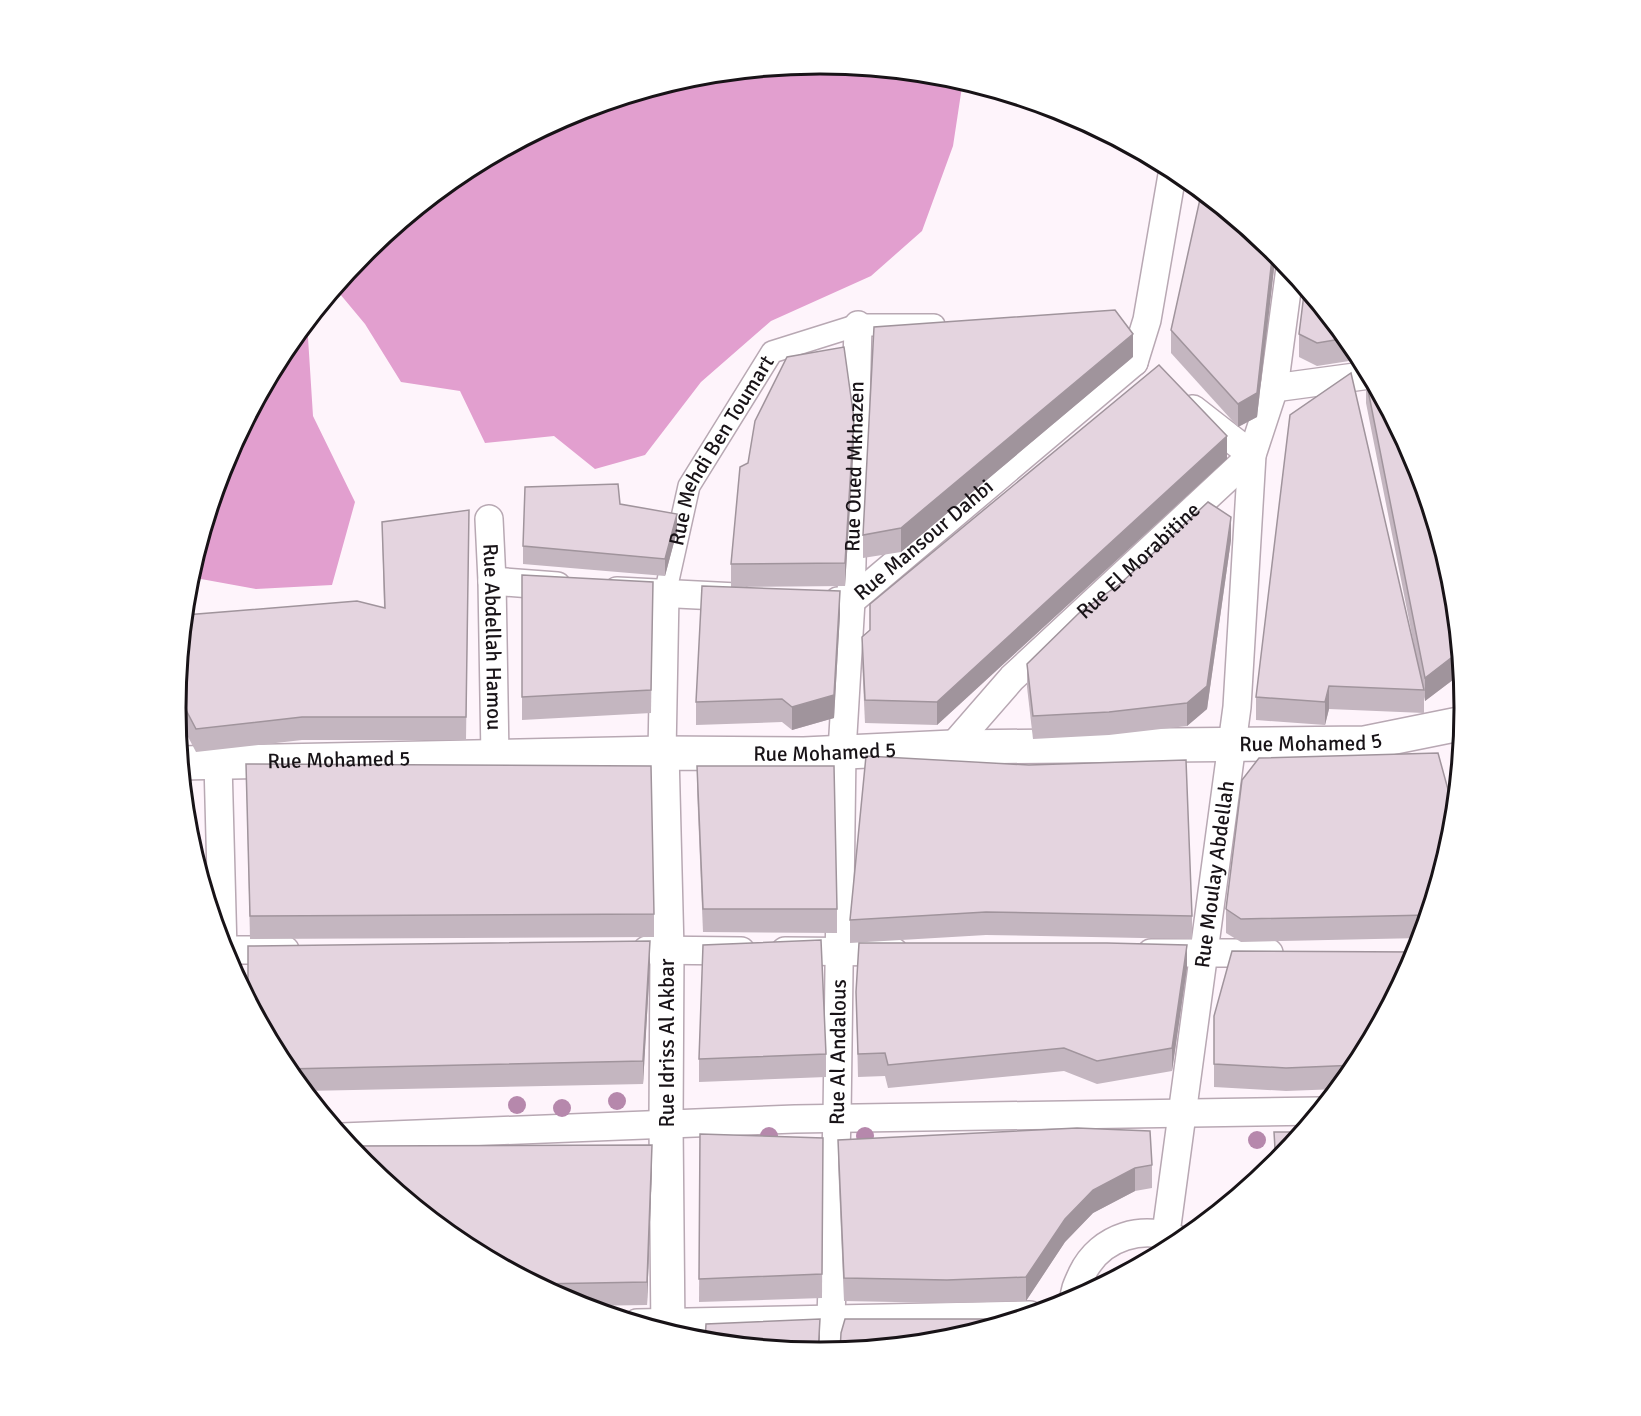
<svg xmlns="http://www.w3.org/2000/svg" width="1641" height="1416" viewBox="0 0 1641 1416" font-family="Signika,sans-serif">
	<rect width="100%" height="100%" fill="#fef4fb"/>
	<g fill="#e29fcf">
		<polygon points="821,63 947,75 963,80 953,146 922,231 871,276 771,321 701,382 645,455 595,469 554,436 485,443 460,391 401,382 365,324 335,288 365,252 462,172 574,112 695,75"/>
		<polygon points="307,322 313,416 355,502 332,585 256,589 190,577 225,461 284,349"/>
	</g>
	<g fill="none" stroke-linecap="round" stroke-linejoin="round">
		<g stroke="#b8a8b3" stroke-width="24">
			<g id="pedestrian">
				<path id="s1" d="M665,594l24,-108 83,-134 86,-27h76"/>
			</g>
		</g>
		<g stroke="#b8a8b3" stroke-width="30">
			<g id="minor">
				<polyline points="1134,362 1147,320 1173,169"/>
				<polyline points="1274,388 1370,375"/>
				<path id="s2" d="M489,519l3,62 3,176"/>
				<polyline points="492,581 557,586"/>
				<polyline points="617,591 737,597"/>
				<path id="s3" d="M838,601h13l283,-239"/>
				<path id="s4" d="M952,747l60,-69 240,-223 -59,-46"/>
				<polyline points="662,753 665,594"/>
				<polyline points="218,763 223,950"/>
				<polyline points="223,950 285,950"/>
				<polyline points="647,950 741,951"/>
				<polyline points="785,951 894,952"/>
				<polyline points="1151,953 1269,953"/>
				<polyline points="342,1137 795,1119 1320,1111"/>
				<path id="s5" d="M1166,1233l71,-526 15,-252 22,-67 16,-120"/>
				<path d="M1074,1300c0,-10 4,-17 8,-26 18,-38 63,-51 99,-33"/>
				<polyline points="637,1323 1030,1315"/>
				<path id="s6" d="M830,1352l7,-234 5,-367 9,-150 7,-276"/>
			</g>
		</g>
		<g stroke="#b8a8b3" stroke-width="36">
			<g id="tertiary">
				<polyline points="662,753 667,950 666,1124 668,1333"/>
				<path id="s7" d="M181,763l481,-10 142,1 148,-7 413,-4 99,-20"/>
			</g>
		</g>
		<use href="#pedestrian" stroke="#fff" stroke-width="21"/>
		<use href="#minor" stroke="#fff" stroke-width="27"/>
		<use href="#tertiary" stroke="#fff" stroke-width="33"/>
	</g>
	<g fill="#b688ac">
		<circle cx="617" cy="1101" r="9"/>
		<circle cx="517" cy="1105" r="9"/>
		<circle cx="562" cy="1108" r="9"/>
		<circle cx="769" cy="1136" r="9"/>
		<circle cx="865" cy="1136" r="9"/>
		<circle cx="1257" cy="1140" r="9"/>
	</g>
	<g fill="#c4b6c0">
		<polygon points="1202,190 1276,251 1257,417 1238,427 1171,353 1171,330"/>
		<polygon points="1305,286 1357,350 1362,359 1317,366 1299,357 1299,334"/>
		<polygon points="1133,357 901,552 863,558 863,535"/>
		<polygon points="1366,380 1453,583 1462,673 1425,701 1424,697 1424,713 1329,709 1325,725 1256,720 1256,697 1414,645 1366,403"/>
		<polygon points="854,442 845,586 731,587 731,564"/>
		<polygon points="1227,459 937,725 865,723 862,660 862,637"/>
		<polygon points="620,504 677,531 665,576 523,564 523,546"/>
		<polygon points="469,510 466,740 302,740 196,752 186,733 178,733 176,708 384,608 382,522"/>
		<polygon points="1231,540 1207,709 1187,726 1109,735 1033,739 1027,687 1027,664"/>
		<polygon points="522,575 653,582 651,713 522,720"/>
		<polygon points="840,614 834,718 792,730 782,722 696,725 696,702"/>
		<polygon points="866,756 1192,916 1192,939 986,935 850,943 850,920"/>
		<polygon points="246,764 654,914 654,937 250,939"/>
		<polygon points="697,766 837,909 837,933 703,932 697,789"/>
		<polygon points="1453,834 1421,938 1241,942 1226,933 1226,909"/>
		<polygon points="1416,955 1357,1067 1338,1089 1286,1091 1214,1087 1214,1016"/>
		<polygon points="650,964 643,1084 305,1091 284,1066"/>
		<polygon points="1187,968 1172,1071 1097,1084 1064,1071 888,1088 885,1076 858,1077 856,992"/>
		<polygon points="826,1054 826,1077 699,1082 699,1059"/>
		<polygon points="1274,1132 1276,1164 1275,1166 1274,1155"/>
		<polygon points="700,1134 823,1138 822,1298 699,1302"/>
		<polygon points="838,1140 1152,1165 1152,1188 1135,1191 1093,1213 1065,1242 1026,1301 947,1303 844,1301 838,1163"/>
		<polygon points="652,1168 647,1305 582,1306 573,1304 462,1244"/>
	</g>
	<g fill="#a0949c">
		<polygon points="1273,249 1276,251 1257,417 1238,427 1238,404"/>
		<polygon points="1133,334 1133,357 901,552 901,528"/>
		<polygon points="854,419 854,442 845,586 845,563"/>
		<polygon points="1227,436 1227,459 937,725 937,702"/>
		<polygon points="677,514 677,531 665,576 665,559"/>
		<polygon points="1231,517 1231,540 1207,709 1187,726 1187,703"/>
		<polygon points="840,591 840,614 834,718 792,730 792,707"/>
		<polygon points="1460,651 1462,673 1425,701 1425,678"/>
		<polygon points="1329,686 1329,709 1325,725 1325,702"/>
		<polygon points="650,941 650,964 643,1084 643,1061"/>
		<polygon points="1187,945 1187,968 1172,1071 1172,1048"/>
		<polygon points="652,1145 652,1168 647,1305 647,1282"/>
		<polygon points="1135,1168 1135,1191 1093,1213 1065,1242 1026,1301 1026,1277 1065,1219 1093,1190"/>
		<polygon points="820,1319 820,1337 819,1353 818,1353"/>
	</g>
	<g fill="#e4d4df" stroke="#a0949c" stroke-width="1.5">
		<polygon points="1202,190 1273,249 1257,393 1238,404 1171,330"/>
		<polygon points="1305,286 1347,338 1317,343 1299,334"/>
		<polygon points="1115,310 1133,334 901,528 863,535 874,327"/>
		<polygon points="844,347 854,419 845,563 731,564 740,467 748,463 755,421 787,357"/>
		<polygon points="1159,365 1227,436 937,702 865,700 862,637 870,630 870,604"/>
		<polygon points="1351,373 1424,690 1329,686 1325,702 1256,697 1290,415"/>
		<polygon points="1372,378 1417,461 1453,583 1460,651 1425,678 1366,380"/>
		<polygon points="618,484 620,504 677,514 665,559 523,546 525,487"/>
		<polygon points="1208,502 1231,517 1207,686 1187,703 1109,712 1033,716 1027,664 1079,613 1121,583"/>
		<polygon points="469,510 466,717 302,717 196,729 186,710 176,710 185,615 357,601 385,608 382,522"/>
		<polygon points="522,575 653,582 651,690 522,697"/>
		<polygon points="702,586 840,591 834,695 792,707 782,699 696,702"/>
		<polygon points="1438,753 1455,815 1453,834 1429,915 1241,919 1226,909 1242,780 1259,758"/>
		<polygon points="866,756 1029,765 1186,760 1192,916 986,912 850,920"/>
		<polygon points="246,764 651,766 654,914 250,916"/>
		<polygon points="697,766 834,766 837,909 703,909"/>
		<polygon points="186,816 187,816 189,837 188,833"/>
		<polygon points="821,940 826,1054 699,1059 703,945"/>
		<polygon points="650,941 643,1061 286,1069 248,999 248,946"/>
		<polygon points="859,943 1107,943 1187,945 1172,1048 1097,1061 1064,1048 888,1065 885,1053 858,1054 856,992"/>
		<polygon points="1232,951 1417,952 1358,1065 1286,1068 1214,1064 1214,1016"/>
		<polygon points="1077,1128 1150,1131 1152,1165 1135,1168 1093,1190 1065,1219 1026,1277 947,1280 844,1278 838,1140"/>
		<polygon points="1274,1132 1303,1132 1276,1165"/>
		<polygon points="700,1134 823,1138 822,1274 699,1279"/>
		<polygon points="652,1145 647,1282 537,1284 462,1244 364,1164 350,1146"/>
		<polygon points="820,1319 818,1353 705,1342 706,1324"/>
		<polygon points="845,1319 1017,1319 946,1341 840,1351 841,1333"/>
		<polygon points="649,1320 648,1326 630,1321"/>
	</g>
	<g text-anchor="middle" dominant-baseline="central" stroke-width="6" stroke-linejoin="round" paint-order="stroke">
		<g font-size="21" fill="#181317" stroke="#fff">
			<text stroke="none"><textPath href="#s1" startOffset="156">Rue Mehdi Ben Toumart</textPath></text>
			<text stroke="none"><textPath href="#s6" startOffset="886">Rue Oued Mkhazen</textPath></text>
			<text stroke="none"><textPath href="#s3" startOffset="108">Rue Mansour Dahbi</textPath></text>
			<text stroke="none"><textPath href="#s4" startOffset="264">Rue El Morabitine</textPath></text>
			<text stroke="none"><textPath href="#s2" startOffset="118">Rue Abdellah Hamou</textPath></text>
			<text stroke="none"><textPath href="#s7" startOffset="1130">Rue Mohamed 5</textPath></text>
			<text stroke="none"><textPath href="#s7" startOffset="644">Rue Mohamed 5</textPath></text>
			<text stroke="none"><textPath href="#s7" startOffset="158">Rue Mohamed 5</textPath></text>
			<text stroke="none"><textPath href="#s5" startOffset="362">Rue Moulay Abdellah</textPath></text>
			<text transform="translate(667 1043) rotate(-90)">Rue Idriss Al Akbar</text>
			<text stroke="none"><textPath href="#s6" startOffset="300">Rue Al Andalous</textPath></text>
		</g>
	</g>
	<path d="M0 0H1641V1416H0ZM186 708a634 634 0 1 1 1268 0a634 634 0 1 1-1268 0Z" fill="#fff" fill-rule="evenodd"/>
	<path fill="none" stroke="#181317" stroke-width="3" d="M186 708a634 634 0 1 1 1268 0a634 634 0 1 1-1268 0Z"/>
</svg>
